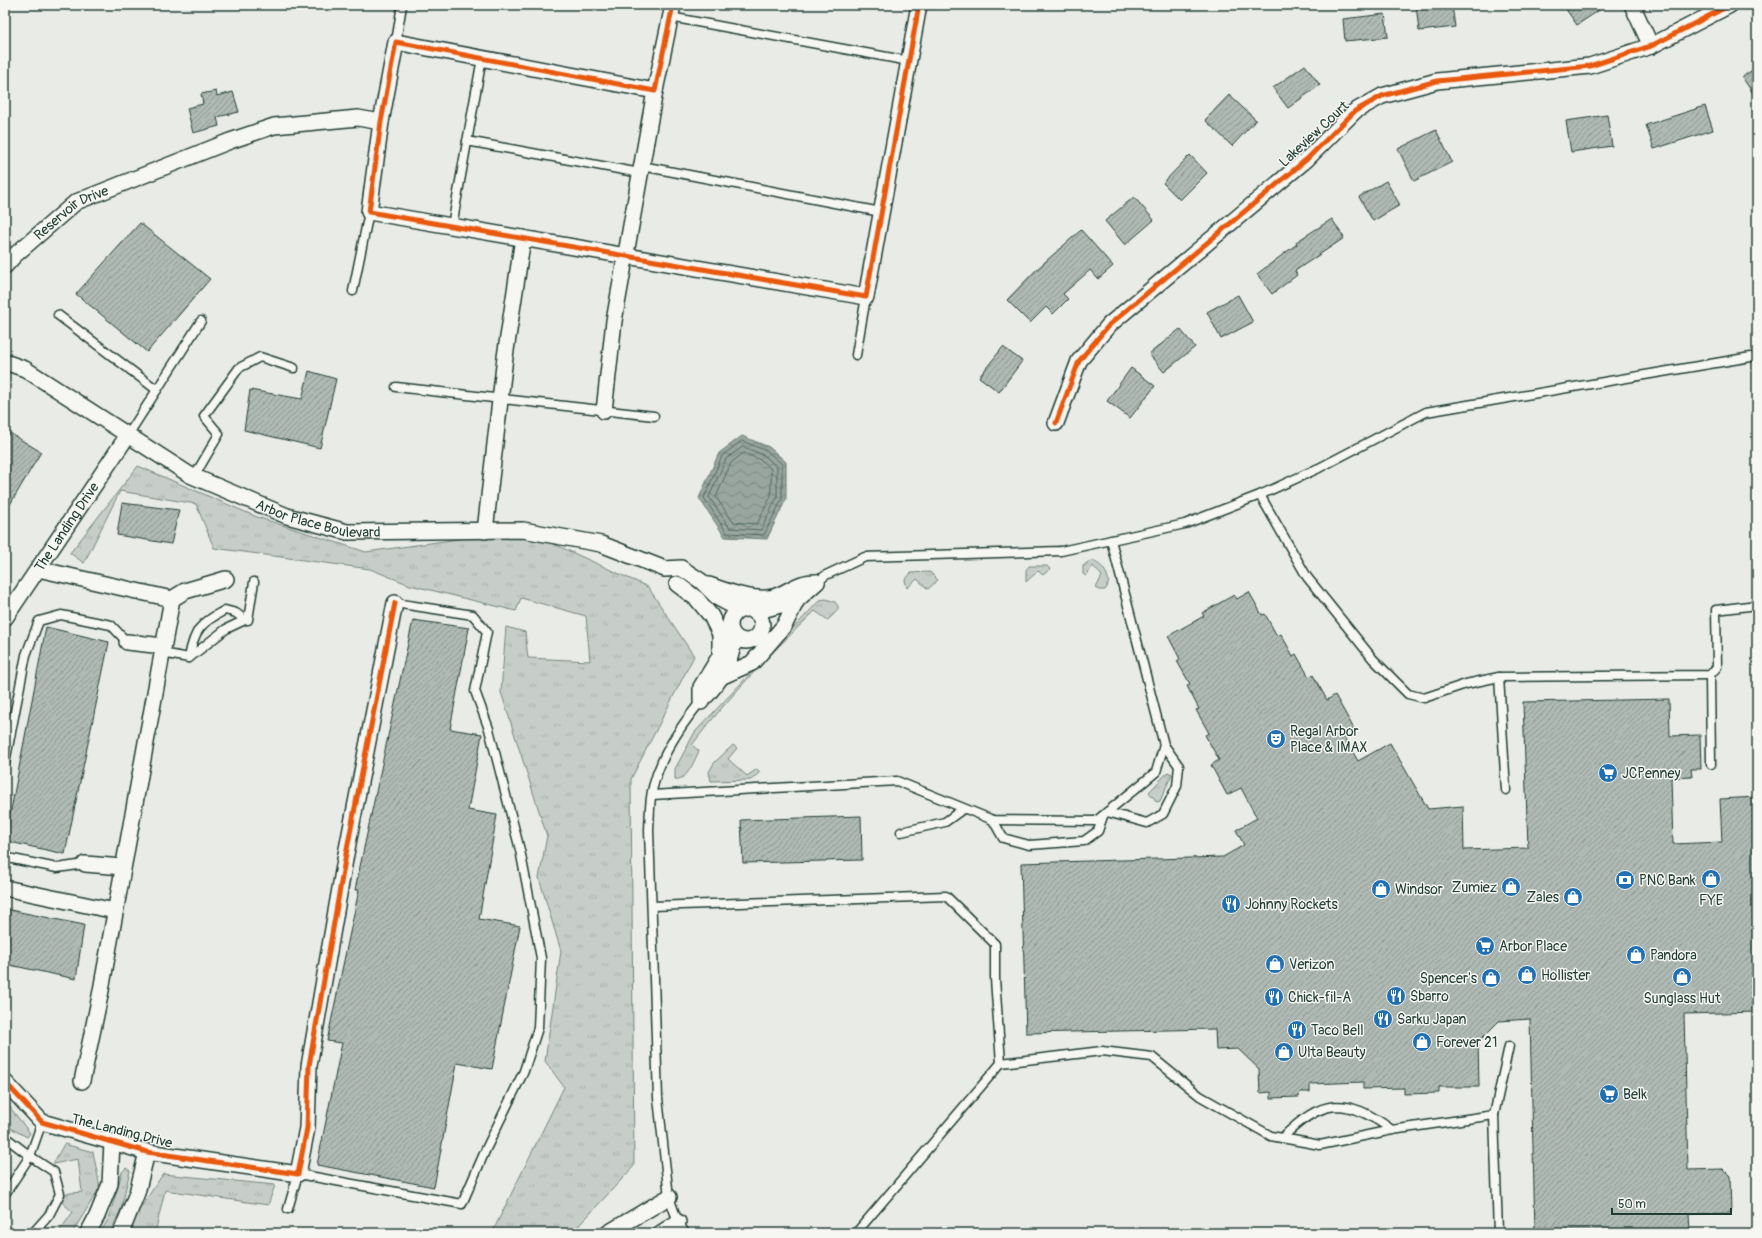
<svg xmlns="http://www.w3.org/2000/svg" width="1762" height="1238" viewBox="0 0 1762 1238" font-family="Pangolin,sans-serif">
	<defs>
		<pattern id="grass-tufts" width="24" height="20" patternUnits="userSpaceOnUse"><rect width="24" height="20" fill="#c7cec9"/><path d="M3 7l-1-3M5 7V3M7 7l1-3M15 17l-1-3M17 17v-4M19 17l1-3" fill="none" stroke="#aab2ad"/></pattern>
		<pattern id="water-waves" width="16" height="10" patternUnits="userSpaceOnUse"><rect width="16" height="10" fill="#99a6a0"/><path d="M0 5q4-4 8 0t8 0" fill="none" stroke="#7c8883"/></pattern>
		<pattern id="building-hatch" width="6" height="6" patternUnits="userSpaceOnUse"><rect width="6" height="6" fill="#b0bab5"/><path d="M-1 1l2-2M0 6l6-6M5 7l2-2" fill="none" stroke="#8f9894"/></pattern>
	</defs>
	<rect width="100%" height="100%" fill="#e9ebe7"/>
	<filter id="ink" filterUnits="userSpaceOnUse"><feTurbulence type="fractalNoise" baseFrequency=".025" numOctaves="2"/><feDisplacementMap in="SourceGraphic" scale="8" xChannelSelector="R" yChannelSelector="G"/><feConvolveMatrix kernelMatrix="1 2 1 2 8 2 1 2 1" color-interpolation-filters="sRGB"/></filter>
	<g filter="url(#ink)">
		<g fill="url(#grass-tufts)" stroke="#73867e">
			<polygon points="138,466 257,517 366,552 523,530 648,587 694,656 631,779 634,1166 572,1233 492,1233 564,1087 545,1061 561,951 539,878 547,836 501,692 506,627 525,632 528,658 590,661 586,616 521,598 516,611 410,585 370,569 214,548 196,504 120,491 84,563 70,553"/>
			<path d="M1093,561c10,3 21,20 12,29h-5l-4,-2 6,-12 -9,-10 -7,10 -3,-2v-8l5,-4z"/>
			<polygon points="1029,566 1047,566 1050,569 1043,575 1038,571 1026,582 1026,570"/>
			<polygon points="930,572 938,580 928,589 917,579 907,588 905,580 911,573"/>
			<path d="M826,599l9,3 3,4v4l-10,10 -13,-9c-43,41 -87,86 -123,134l7,6c-5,10 -12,30 -24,28v-10l20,-37 125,-132z"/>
			<polygon points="733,745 737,748 728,759 747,776 757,769 760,772 751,780 711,781 709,772 714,763"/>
			<polygon points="1168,772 1172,774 1160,801 1157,802 1149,792"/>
			<polygon points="5,1101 30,1133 27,1137 5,1125"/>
			<polygon points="64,1144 93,1152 100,1187 72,1233 58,1233 73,1212 57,1198 60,1194 82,1192 78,1159 53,1164"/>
			<polygon points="126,1168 130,1171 121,1209 110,1233 100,1233 109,1218 122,1172"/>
			<polygon points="163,1174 275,1185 268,1205 165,1190 155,1233 124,1233"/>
		</g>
		<polygon fill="url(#water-waves)" stroke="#687c75" points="742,436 769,447 786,462 786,499 767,539 725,537 699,498 719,453"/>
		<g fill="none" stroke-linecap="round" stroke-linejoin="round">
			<g stroke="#50675f" stroke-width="1">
				<polygon points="742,441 767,451 782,464 782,499 764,535 727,533 704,498 722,456"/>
				<polygon points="743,447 764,455 777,467 777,497 761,530 730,528 709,497 726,459"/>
				<polygon points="744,453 761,460 771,469 771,496 757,524 733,522 716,497 731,463"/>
			</g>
		</g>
		<g fill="url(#building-hatch)" stroke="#1f3d34">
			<polygon points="1416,5 1452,5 1455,27 1419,31"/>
			<polygon points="1563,5 1607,5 1577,25"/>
			<polygon points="1385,14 1388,37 1345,41 1343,19"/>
			<polygon points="1305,65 1320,85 1288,108 1273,88"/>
			<polygon points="1757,67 1757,99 1742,77"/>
			<polygon points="216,91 217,96 233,92 239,112 217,117 219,126 193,133 187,108 203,104 201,94"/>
			<polygon points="1229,95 1256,120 1232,146 1205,120"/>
			<polygon points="1705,106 1713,130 1654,149 1646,125"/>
			<polygon points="1607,115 1612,146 1571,152 1566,121"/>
			<polygon points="1436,130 1452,162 1414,181 1398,149"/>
			<polygon points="1190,155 1207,173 1180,200 1163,183"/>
			<polygon points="1386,181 1400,205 1373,221 1359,197"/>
			<polygon points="1134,197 1154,220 1125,245 1105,221"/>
			<polygon points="1332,219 1344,238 1295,271 1297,275 1272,294 1257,274 1297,244 1296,242"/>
			<polygon points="140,223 210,279 147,352 76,294"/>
			<polygon points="1081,230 1113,266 1098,279 1090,270 1063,294 1068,299 1053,314 1046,307 1030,323 1007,300 1036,270"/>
			<polygon points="1238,295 1253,322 1221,339 1207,312"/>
			<polygon points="1180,329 1195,347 1164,372 1149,354"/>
			<polygon points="1003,347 1022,361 999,392 979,377"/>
			<polygon points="1131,368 1155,386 1130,418 1107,401"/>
			<polygon points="309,371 336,379 320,448 244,430 250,390 302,399"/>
			<polygon points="5,430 41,452 5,513"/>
			<polygon points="122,503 179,510 171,544 117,535"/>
			<polygon points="1249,592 1262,615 1265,614 1277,636 1281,634 1293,656 1296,654 1309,677 1313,675 1327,700 1335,695 1354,729 1343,735 1358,761 1390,743 1428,809 1463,806 1464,850 1528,848 1523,702 1669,699 1670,736 1700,735 1701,769 1691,769 1692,777 1671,778 1673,844 1722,842 1720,799 1757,797 1757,1012 1684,1014 1688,1170 1723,1169 1730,1176 1731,1213 1689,1214 1690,1233 1535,1233 1530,1019 1499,1021 1478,1042 1479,1087 1439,1087 1439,1093 1404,1094 1404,1088 1363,1089 1363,1082 1310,1084 1310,1092 1300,1092 1299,1097 1271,1098 1271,1092 1260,1093 1259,1069 1238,1049 1216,1050 1215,1029 1026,1033 1021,863 1223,857 1244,845 1236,830 1257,818 1241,788 1227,795 1211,765 1219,760 1205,735 1209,733 1196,710 1199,709 1187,686 1190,684 1177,661 1180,659 1168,636 1204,616 1202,613 1234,595 1237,599"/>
			<polygon points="413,620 469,628 450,729 482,734 468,810 497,815 479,919 520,926 492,1069 457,1063 434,1187 317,1165 342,1043 327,1041 359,890 355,890"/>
			<polygon points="46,627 109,642 65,854 5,841"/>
			<polygon points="861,816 862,860 743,863 741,820"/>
			<polygon points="5,909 84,925 76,979 5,964"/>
		</g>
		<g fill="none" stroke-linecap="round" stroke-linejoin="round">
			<g stroke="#1f3d34" stroke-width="11">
				<g id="service">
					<polyline points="670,17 909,61"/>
					<polyline points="396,42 402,5"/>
					<polyline points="467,141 640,173"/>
					<polyline points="642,166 881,212"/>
					<polyline points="452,226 482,58"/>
					<polyline points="353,291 369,212"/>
					<polyline points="58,315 157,390"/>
					<polyline points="856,355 866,297"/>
					<polyline points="396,387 654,416"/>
					<polyline points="128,435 201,321"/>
					<polyline points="194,477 219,434 204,416 239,368 260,357 294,368"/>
					<polyline points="1260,495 1307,577 1373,659 1408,694 1424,698 1466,684 1499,677 1710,675 1717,667 1716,610 1757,605"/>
					<polyline points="817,582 826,575 865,557 1061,551 1185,524 1260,495 1319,468 1426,412 1757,356"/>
					<path d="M225,610l11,3 9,7 -19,9 -37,29c5,-29 12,-35 36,-48z"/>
					<polyline points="248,620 254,582"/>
					<polyline points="162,653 189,658"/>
					<polyline points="1710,675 1711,764"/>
					<polyline points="1499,677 1506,790"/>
					<polyline points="5,763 26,655 39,621 61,615 111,625 127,642"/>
					<polyline points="652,795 897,781 993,820 1096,821 1156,772 1164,745"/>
					<polyline points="1107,812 1147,823 1163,814 1177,786 1179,766 1164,745 1111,540"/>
					<polyline points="993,820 1003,838 1029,845 1084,841 1098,831 1103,816"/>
					<polyline points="901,832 945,822 963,809"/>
					<polyline points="5,855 8,858 57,868 85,864"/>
					<polyline points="652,906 946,896 995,944 995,979 1001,1063 1102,1051 1152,1057 1200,1096 1271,1136 1320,1145 1392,1130 1494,1115 1498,1233"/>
					<polyline points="1494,1115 1509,1046"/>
					<polyline points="5,1137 30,1156 42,1122"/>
					<path d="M1282,1138c40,-40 64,-42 110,-8"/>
					<polyline points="5,1194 30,1156 54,1172 60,1194 49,1215 33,1233"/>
					<polyline points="288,1209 298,1174 462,1204 486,1149 524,1071 538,1028 541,958 520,850 489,729 475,691 487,632 473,615 395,603"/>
					<path d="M685,1233l-7,-11 -9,-25 -11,-99 -9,-268c1,-14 0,-29 4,-43 8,-32 28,-62 49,-87"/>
					<polyline points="856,1233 1001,1063"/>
				</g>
			</g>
			<g stroke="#1f3d34" stroke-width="18">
				<g id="minor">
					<polyline points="673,5 655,91 396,42 381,122 369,212 866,297 919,5"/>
					<polyline points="1632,5 1651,46"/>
					<path id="s1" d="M5,266l10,-11 61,-53 154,-61 44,-15 84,-8 23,4"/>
					<path id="s2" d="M5,362l20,7 165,106 97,41 60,16 176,-2 78,14 64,25 16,-1 20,13 17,17 23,12"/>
					<polyline points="604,411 614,321 655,91"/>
					<polyline points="1056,423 1079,361 1109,325 1307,159 1355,111 1382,96 1437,81 1590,66 1651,46 1730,5"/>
					<polyline points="485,531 505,357 523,238"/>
					<polyline points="38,569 172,599"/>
					<polyline points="677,584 697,599 711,616 720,634 720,656 701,687 701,702"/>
					<path d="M709,585c19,7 51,19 70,10 16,-7 19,-13 38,-13"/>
					<circle cx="746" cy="625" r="16"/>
					<polyline points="755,612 791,602"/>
					<path id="s3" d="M5,618l123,-183"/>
					<polyline points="127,642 163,646"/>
					<polyline points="723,676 752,663 784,626 797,600 817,582"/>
					<path d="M707,695c19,-22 22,-29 28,-58"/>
					<polyline points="85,864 123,867"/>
					<polyline points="5,888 115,911"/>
					<polyline points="82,1081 100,996 172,599 185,591 226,579"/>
					<polyline points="5,1082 42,1122 147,1152 298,1174 307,1128 309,1066 346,854 395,603"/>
					<polyline points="88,1233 97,1216 110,1184 112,1142"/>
					<polyline points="121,1233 137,1193 147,1152"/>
					<polyline points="608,1233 669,1197"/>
					<polyline points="661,1233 678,1222"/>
				</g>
			</g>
			<use href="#service" stroke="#f6f6f2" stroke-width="8"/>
			<use href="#minor" stroke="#f6f6f2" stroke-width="15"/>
			<g stroke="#f6f6f2" stroke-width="8">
				<g id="cycleway">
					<polyline points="673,5 655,91 396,42 381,122 369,212 866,297 919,5"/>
					<polyline points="1056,423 1079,361 1109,325 1307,159 1355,111 1382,96 1437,81 1590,66 1651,46 1730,5"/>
					<polyline points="5,1082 42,1122 147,1152 298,1174 307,1128 309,1066 346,854 395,603"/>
				</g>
			</g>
			<use href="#cycleway" stroke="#e8590c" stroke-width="5"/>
		</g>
	</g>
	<defs>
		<g id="theatre-disc" transform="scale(1)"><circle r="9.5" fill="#1f6fb2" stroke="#f6f6f2"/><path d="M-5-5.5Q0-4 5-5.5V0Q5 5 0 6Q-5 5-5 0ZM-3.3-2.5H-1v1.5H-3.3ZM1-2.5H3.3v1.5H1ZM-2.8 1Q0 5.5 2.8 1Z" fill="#fff"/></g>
		<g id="supermarket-disc" transform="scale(1)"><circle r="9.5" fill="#1f6fb2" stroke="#f6f6f2"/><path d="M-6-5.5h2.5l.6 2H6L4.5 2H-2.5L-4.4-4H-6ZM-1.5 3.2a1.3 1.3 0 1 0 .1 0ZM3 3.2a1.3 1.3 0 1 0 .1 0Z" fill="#fff"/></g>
		<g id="shop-disc" transform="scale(1)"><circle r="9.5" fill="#1f6fb2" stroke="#f6f6f2"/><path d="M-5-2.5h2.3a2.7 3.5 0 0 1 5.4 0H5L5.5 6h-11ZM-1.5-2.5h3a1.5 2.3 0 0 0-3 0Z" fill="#fff"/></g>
		<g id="bank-disc" transform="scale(1)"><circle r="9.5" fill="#1f6fb2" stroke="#f6f6f2"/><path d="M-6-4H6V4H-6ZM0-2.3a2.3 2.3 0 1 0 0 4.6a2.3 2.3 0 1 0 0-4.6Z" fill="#fff"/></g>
		<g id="restaurant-disc" transform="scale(1)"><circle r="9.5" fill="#1f6fb2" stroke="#f6f6f2"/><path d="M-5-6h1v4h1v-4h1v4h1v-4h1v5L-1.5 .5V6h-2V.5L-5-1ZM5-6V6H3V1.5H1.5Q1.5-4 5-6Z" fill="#fff"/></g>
	</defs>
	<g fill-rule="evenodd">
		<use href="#theatre-disc" x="1276" y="739"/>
		<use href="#supermarket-disc" x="1608" y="773"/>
		<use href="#shop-disc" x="1711" y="879"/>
		<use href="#bank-disc" x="1625" y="880"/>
		<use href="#shop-disc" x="1511" y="887"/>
		<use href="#shop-disc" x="1381" y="889"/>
		<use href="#shop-disc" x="1573" y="897"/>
		<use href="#restaurant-disc" x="1231" y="904"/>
		<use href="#supermarket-disc" x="1485" y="946"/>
		<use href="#shop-disc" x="1636" y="955"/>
		<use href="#shop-disc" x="1275" y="964"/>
		<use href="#shop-disc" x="1527" y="975"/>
		<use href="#shop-disc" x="1682" y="977"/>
		<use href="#shop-disc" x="1491" y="978"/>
		<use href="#restaurant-disc" x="1396" y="996"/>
		<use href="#restaurant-disc" x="1274" y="997"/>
		<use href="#restaurant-disc" x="1383" y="1019"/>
		<use href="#restaurant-disc" x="1297" y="1030"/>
		<use href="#shop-disc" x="1422" y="1042"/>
		<use href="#shop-disc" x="1284" y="1052"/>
		<use href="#supermarket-disc" x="1609" y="1094"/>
	</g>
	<g text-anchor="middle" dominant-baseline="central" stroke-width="3" stroke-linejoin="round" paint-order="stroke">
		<g font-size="14" fill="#1f3d34" stroke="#f6f6f2">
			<text transform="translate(1314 134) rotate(-43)">Lakeview Court</text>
			<text stroke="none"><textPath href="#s1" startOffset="86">Reservoir Drive</textPath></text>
			<text stroke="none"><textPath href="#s2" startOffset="354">Arbor Place Boulevard</textPath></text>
			<text stroke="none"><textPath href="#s3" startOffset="110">The Landing Drive</textPath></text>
			<text transform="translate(122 1131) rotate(14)">The Landing Drive</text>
		</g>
		<g font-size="14" fill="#1f3d34" stroke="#f6f6f2" text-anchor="start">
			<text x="1290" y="731">Regal Arbor<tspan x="1290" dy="16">Place &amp; IMAX</tspan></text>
			<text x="1622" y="773">JCPenney</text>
			<text x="1639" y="880">PNC Bank</text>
			<text x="1497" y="887" text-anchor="end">Zumiez</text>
			<text x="1395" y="889">Windsor</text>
			<text x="1559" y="897" text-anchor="end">Zales</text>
			<text x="1711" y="900" text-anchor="middle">FYE</text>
			<text x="1245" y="904">Johnny Rockets</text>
			<text x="1499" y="946">Arbor Place</text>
			<text x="1650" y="955">Pandora</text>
			<text x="1289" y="964">Verizon</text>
			<text x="1541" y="975">Hollister</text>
			<text x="1477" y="978" text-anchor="end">Spencer's</text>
			<text x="1410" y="996">Sbarro</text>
			<text x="1288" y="997">Chick-fil-A</text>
			<text x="1682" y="998" text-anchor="middle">Sunglass Hut</text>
			<text x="1397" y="1019">Sarku Japan</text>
			<text x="1311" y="1030">Taco Bell</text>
			<text x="1436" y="1042">Forever 21</text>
			<text x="1298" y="1052">Ulta Beauty</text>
			<text x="1623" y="1094">Belk</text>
		</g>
	</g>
	<rect width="1762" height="1238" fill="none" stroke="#f6f6f2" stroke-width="20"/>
	<rect x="10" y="10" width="1742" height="1218" fill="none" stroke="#1f3d34" stroke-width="1.5" filter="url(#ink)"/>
	<path d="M1612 1208v6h119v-6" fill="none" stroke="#1f3d34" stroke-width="2"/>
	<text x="1618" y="1208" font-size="12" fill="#1f3d34" stroke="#f6f6f2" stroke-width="3" paint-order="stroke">50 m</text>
</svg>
